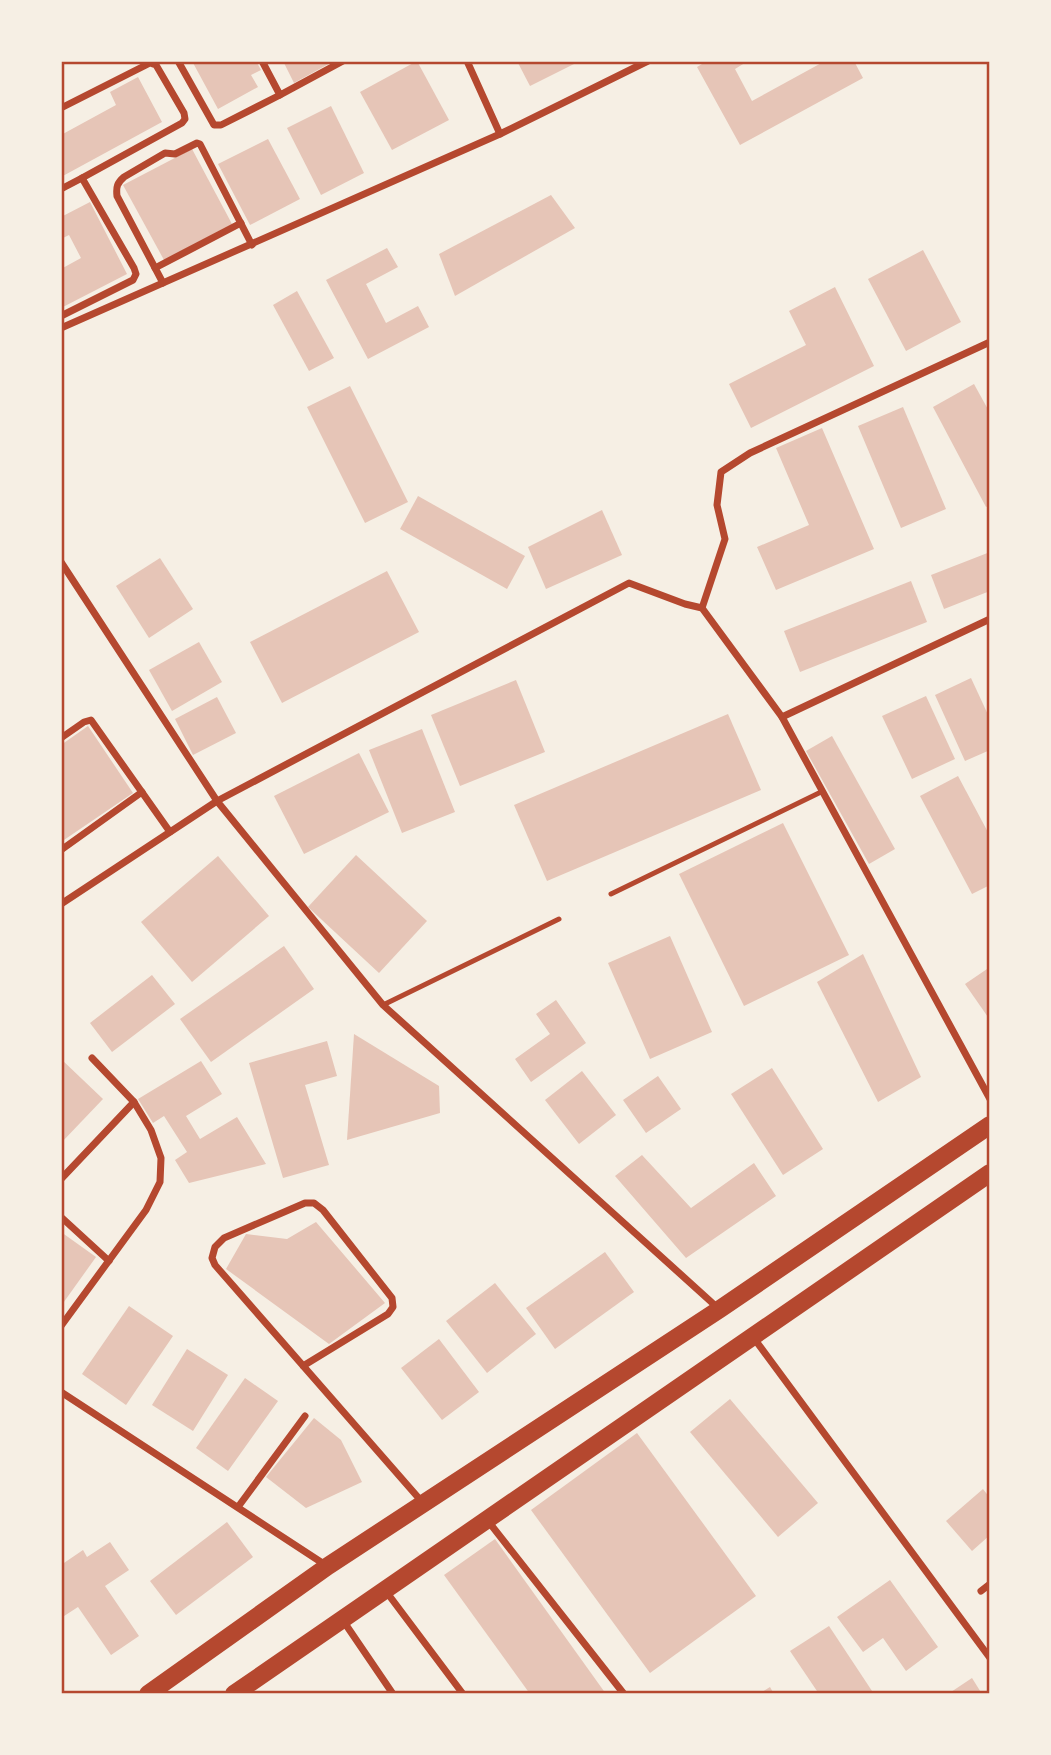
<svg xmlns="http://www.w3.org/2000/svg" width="1051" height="1755" viewBox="0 0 1051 1755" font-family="Cabin,sans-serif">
	<rect width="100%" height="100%" fill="#f6efe4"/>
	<g fill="#e6c5b7">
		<polygon points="192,61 256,61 261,70 251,75 258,87 218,109"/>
		<polygon points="283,61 334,61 294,83"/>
		<polygon points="417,61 449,120 392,150 360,92"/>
		<polygon points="517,61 580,61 530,86"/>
		<polygon points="707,61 748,61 735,69 752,101 825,61 854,61 863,78 740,145 697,67"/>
		<polygon points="138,77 162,122 61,177 61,135 116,105 110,92"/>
		<polygon points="331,106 364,173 321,195 287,128"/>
		<polygon points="268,139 300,199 250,225 218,164"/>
		<polygon points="192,149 232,224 164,260 123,185"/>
		<polygon points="551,195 575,228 455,296 439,254"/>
		<polygon points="90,202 127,274 61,308 61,269 81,258 69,235 61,239 61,217"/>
		<polygon points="387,248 398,267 366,284 386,323 418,306 429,327 368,359 326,280"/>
		<polygon points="923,250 961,322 906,351 868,279"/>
		<polygon points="835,287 874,366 751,428 729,384 806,345 789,311"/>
		<polygon points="297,291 334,358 309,371 273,305"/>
		<polygon points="974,384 990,413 990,505 986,507 933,407"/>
		<polygon points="350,386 408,502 365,523 307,407"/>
		<polygon points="903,407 946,509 901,528 858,426"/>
		<polygon points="822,428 874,549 776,590 757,547 809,525 776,448"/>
		<polygon points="418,496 525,556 507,589 400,529"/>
		<polygon points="602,510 622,555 546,589 528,547"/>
		<polygon points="990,552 990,591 944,609 931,575"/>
		<polygon points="160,558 193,609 149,638 116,586"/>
		<polygon points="387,571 419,632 282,703 250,642"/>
		<polygon points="911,581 927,622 800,672 784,631"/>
		<polygon points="199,642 222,682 172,711 149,670"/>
		<polygon points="971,678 990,719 990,750 965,761 935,695"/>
		<polygon points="516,680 545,752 460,786 431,715"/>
		<polygon points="926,696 955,759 912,779 882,716"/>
		<polygon points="217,697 236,733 193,755 175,719"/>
		<polygon points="728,714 761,790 547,881 514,805"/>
		<polygon points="88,726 133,793 61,842 61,745"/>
		<polygon points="422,729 455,812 402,833 369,750"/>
		<polygon points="832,736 895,849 869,864 806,751"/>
		<polygon points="359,753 389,812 304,854 274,796"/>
		<polygon points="958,776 990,836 990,885 972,894 920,796"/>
		<polygon points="783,823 849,955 744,1006 679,874"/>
		<polygon points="356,855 427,921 379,973 308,907"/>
		<polygon points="218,856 269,916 192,982 141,922"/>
		<polygon points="670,936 712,1032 650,1059 608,963"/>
		<polygon points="284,946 314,989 211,1062 180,1019"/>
		<polygon points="863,954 921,1077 878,1102 817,982"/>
		<polygon points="990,967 990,1020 965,984"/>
		<polygon points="152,975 175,1004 112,1052 90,1023"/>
		<polygon points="556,1000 586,1043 531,1082 515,1059 550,1034 536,1014"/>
		<polygon points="354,1034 439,1086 440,1113 347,1140"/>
		<polygon points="327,1041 337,1076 305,1085 329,1165 283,1178 249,1063"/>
		<polygon points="61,1059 103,1099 61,1143"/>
		<polygon points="201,1061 222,1094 186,1116 200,1139 237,1117 266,1164 189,1183 175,1160 187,1152 164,1116 153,1123 138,1099"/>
		<polygon points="772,1068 823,1149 783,1175 731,1094"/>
		<polygon points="582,1071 616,1115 579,1144 545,1100"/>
		<polygon points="658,1076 681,1109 646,1133 623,1100"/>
		<polygon points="642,1155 691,1208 754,1163 776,1196 686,1258 615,1176"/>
		<polygon points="316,1222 385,1303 329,1344 226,1269 246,1234 287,1239"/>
		<polygon points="61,1232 96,1257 61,1306"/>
		<polygon points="605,1252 634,1292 555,1349 526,1308"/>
		<polygon points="495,1283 536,1334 487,1373 446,1321"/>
		<polygon points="129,1306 173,1336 126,1405 82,1374"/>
		<polygon points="439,1339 479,1392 442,1420 401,1368"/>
		<polygon points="187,1349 228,1375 193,1431 152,1405"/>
		<polygon points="245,1378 278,1401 228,1471 196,1448"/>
		<polygon points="730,1399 818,1503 778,1537 690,1432"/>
		<polygon points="314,1418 341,1440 362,1482 306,1508 266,1477"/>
		<polygon points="637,1433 756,1596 650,1673 531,1510"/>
		<polygon points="983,1489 990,1498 990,1535 972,1551 946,1521"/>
		<polygon points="227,1522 253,1557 176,1615 150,1581"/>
		<polygon points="495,1539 606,1694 530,1694 444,1575"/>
		<polygon points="110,1542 129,1570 105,1586 139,1636 111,1655 78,1607 61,1618 61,1565 83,1550 87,1557"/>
		<polygon points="890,1580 938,1647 906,1671 883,1638 863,1652 837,1617"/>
		<polygon points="829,1626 874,1694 819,1694 790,1651"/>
		<polygon points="972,1678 982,1694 948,1694"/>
		<polygon points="770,1687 774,1694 759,1694"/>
	</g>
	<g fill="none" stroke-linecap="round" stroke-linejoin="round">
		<g stroke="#b5482f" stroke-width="5">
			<polyline points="611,894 821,792"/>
			<polyline points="383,1005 559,919"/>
		</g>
		<g stroke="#b5482f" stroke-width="7">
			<polyline points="178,61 214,125 221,125 280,95"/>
			<polyline points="262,61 280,95 343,61"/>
			<polyline points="467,61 500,134"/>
			<polyline points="61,108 150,63 156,65 184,113 185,119 182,123 82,178"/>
			<polyline points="61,189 82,178 134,268 136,274 133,280 61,316"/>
			<polyline points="155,268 241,223"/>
			<path d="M163,283l-46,-87c-1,-9 0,-13 7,-19l41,-24 10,1 22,-11 3,1 52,101"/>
			<polyline points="61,328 500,134 648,61"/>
			<polyline points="61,562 217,801 61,904"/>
			<polyline points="702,608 725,539 717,505 721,472 750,453 990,342"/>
			<polyline points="782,717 990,619"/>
			<polyline points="61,738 84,722 91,720 170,832"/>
			<polyline points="61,850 142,792"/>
			<polyline points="61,1179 134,1102"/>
			<polyline points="61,1217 109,1261"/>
			<polyline points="719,1309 383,1005 217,801 629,583 685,604 702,608 782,717 990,1099"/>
			<polyline points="61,1326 146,1210 160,1182 161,1158 151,1130 134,1102 92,1058"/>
			<polyline points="753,1337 990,1658"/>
			<polyline points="303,1366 388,1314 393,1307 392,1298 323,1210 314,1203 305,1203 224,1238 215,1247 212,1258 215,1265 423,1503"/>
			<polyline points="61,1392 327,1566"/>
			<polyline points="238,1507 305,1416"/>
			<polyline points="488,1521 624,1694"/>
			<polyline points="385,1590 463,1694"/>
			<polyline points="981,1591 990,1584"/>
			<polyline points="342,1619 393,1694"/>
		</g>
		<g stroke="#b5482f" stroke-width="18">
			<polyline points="148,1694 328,1566 720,1309 990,1125"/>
			<polyline points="234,1694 990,1173"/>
		</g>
	</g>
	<rect width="1051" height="1755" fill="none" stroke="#f6efe4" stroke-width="126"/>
	<rect x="63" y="63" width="925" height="1629" fill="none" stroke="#b5482f" stroke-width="2.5"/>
</svg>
